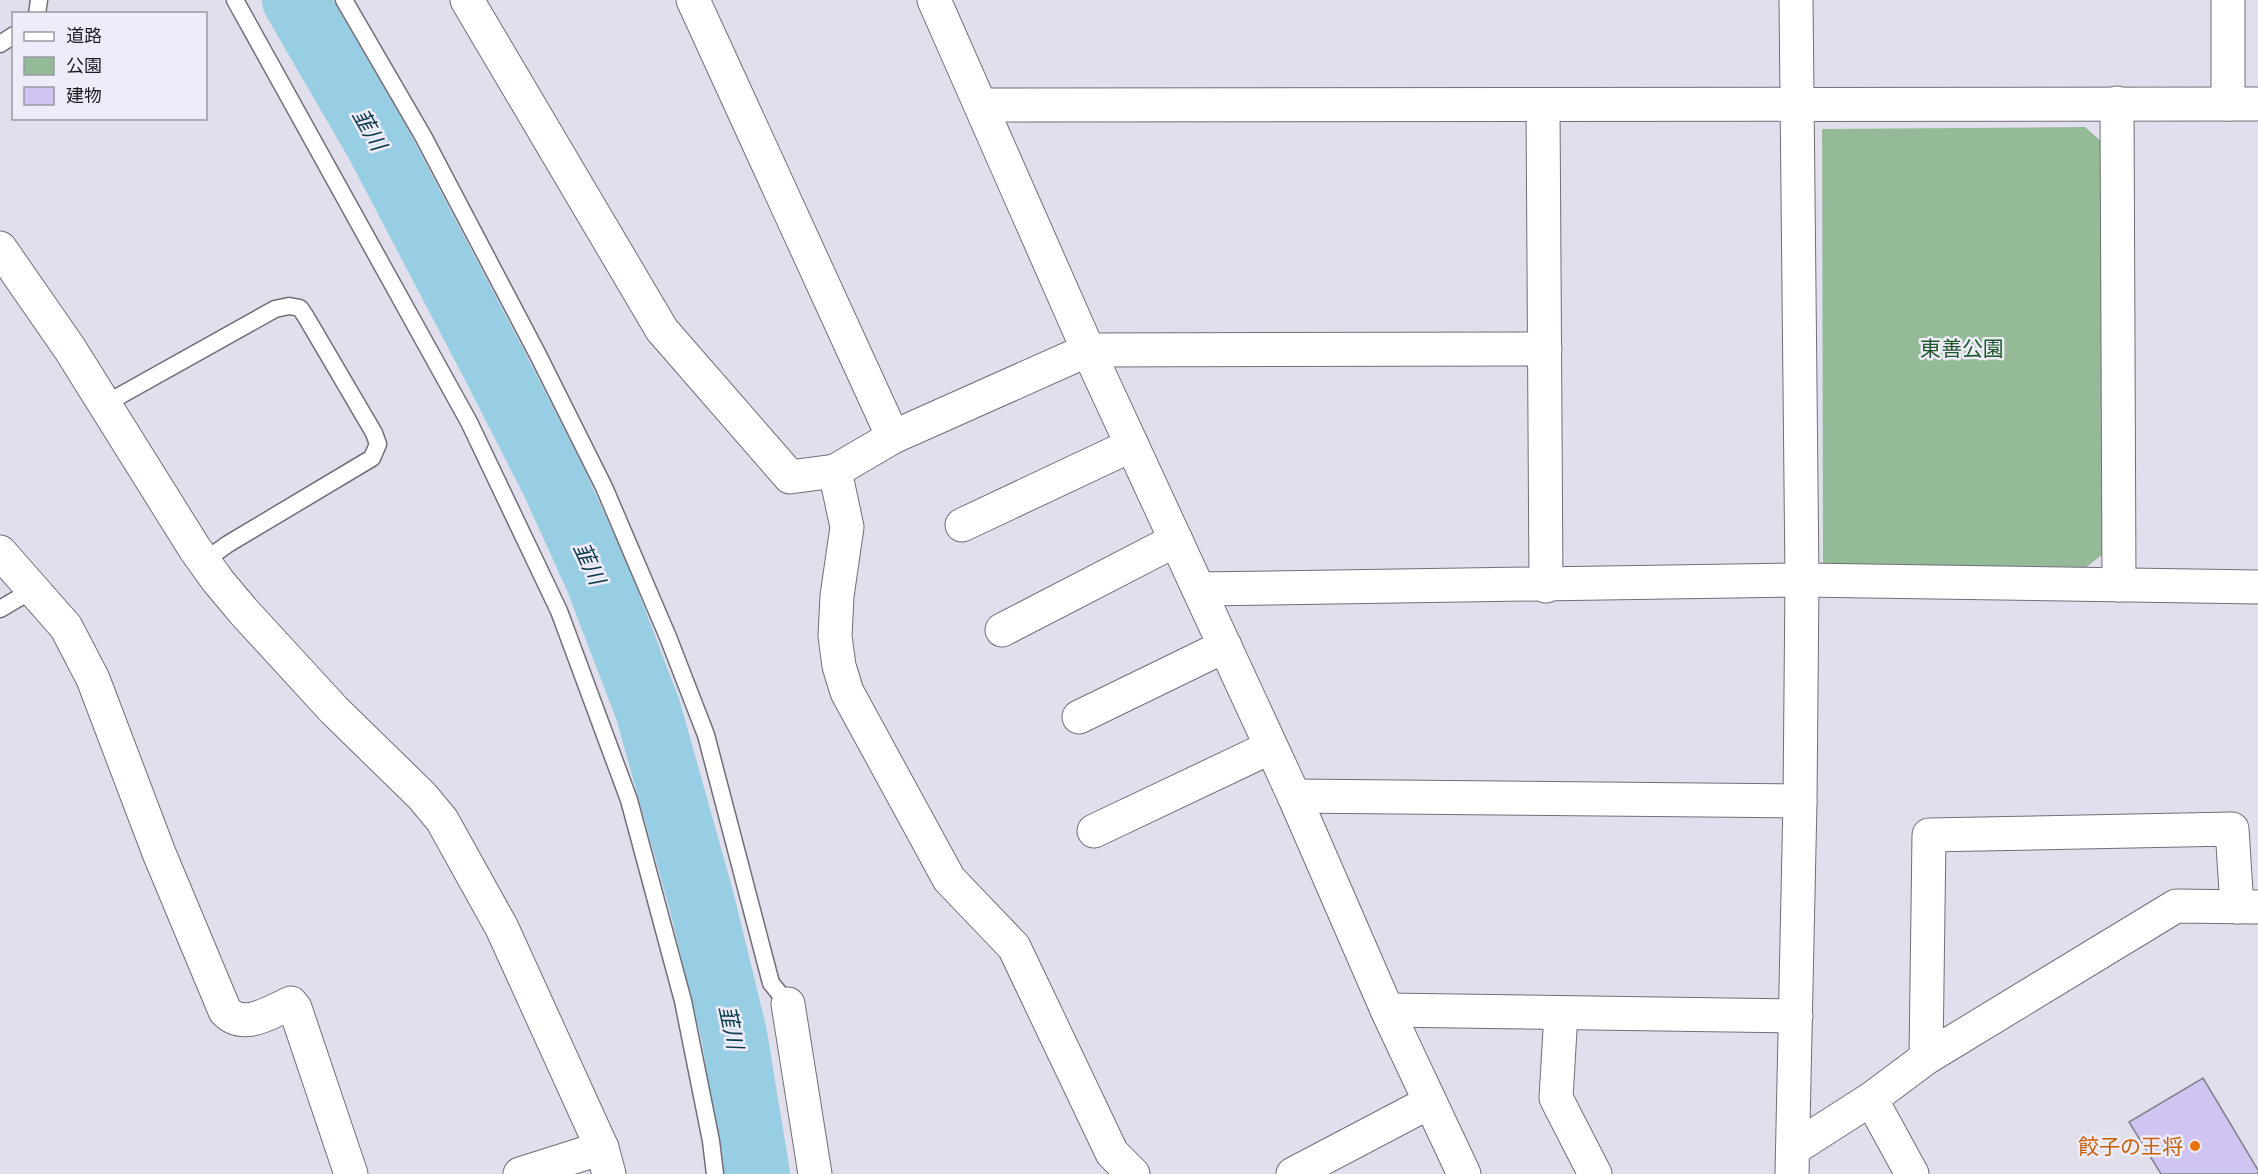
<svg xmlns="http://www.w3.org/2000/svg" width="2258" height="1174" viewBox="0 0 2258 1174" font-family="Ubuntu,'Noto Sans JP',sans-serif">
	<rect width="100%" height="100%" fill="#e2dfec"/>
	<polygon fill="#94ba98" points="2085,127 2101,141 2102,555 2081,571 1823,570 1822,129"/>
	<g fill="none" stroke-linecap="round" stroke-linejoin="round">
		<polyline stroke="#98cee3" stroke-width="66" points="295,0 378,143 497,370 555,484 598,579 648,710 701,899 734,1034 757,1174"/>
	</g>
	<polygon fill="#cfc4f2" stroke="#84818c" stroke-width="1.5" points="2203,1078 2258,1170 2258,1174 2161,1174 2129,1122"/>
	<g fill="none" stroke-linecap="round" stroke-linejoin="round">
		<g stroke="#706e79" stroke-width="19">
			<g id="service">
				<polyline points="235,0 469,422 559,611 629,800 683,1001 711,1141 715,1174"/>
				<polyline points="344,0 423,136 537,353 604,487 668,637 706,735 771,983 788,1004"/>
				<polyline points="37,14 39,0"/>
				<polyline points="0,44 14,35"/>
				<polyline points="105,404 275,309 289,306 300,308 306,317 374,433 378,444 372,458 228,544 204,561"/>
				<polyline points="0,609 34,589"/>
			</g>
		</g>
		<g stroke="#706e79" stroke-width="35">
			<g id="minor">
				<polyline points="467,0 662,330 790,477 835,471 893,437"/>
				<polyline points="693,0 893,437 1088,350 1545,349"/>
				<polyline points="934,0 1088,350 1294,796 1387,1010 1464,1174"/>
				<polyline points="2117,103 2119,585"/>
				<polyline points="2228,104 2228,0"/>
				<polyline points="981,105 2258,104"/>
				<polyline points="1543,105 1546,586"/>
				<polyline points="0,248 70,349 195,549 218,581 244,612 334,710 422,796 442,820 502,928 602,1148 609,1174"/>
				<polyline points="835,471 847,527 837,596 835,636 839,666 847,692 949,879 1014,947 1112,1153 1133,1174"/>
				<polyline points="962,525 1132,445"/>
				<path d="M0,552l66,75 27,52 66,174 66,158c19,20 45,1 66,-8l4,5 56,166"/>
				<polyline points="1199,589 1802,580 2258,587"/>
				<polyline points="1002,630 1176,540"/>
				<polyline points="1079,717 1225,646"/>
				<polyline points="1294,796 1800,801"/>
				<polyline points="1094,831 1271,747"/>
				<polyline points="788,1004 815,1174"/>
				<polyline points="1387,1010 1796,1016"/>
				<polyline points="1561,1013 1556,1098 1595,1174"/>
				<polyline points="1926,1058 1929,835 2232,829 2237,907"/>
				<polyline points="1871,1099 1912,1174"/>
				<polyline points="1793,1149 1871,1099 1926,1058 2176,906 2258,907"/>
				<polyline points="520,1174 602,1148"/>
				<polyline points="1293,1174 1430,1102"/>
				<polyline points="1792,1174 1800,801 1802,580 1796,0"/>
			</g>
		</g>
		<use href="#service" stroke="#fff" stroke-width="16"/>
		<use href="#minor" stroke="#fff" stroke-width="33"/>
	</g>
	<circle fill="#e8710a" stroke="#efecf9" stroke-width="2" cx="2195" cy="1146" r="6"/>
	<g text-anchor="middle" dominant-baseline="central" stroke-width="5" stroke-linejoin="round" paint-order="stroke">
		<g font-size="21" fill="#1f582b" stroke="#efecf9">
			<text x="1962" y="348">東善公園</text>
		</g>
		<g font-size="21" fill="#c56008" stroke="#efecf9" text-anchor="end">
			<text x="2183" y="1146">餃子の王将</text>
		</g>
		<g font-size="22" font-style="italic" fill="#0a3b4a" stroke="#efecf9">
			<text transform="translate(370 129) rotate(60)">韮川</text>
			<text transform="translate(590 563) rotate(65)">韮川</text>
			<text transform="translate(732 1027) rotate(78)">韮川</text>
		</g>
	</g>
	<rect x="12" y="12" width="195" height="108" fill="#efecf9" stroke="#9b99a2" stroke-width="1.5"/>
	<rect x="24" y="32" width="30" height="9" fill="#ffffff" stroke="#9b99a2" stroke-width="1.5"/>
	<text x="66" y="42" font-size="18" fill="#1d1c20">道路</text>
	<rect x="24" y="57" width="30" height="18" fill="#94ba98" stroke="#9b99a2" stroke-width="1.5"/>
	<text x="66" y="72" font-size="18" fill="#1d1c20">公園</text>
	<rect x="24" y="87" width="30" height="18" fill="#cfc4f2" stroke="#9b99a2" stroke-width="1.5"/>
	<text x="66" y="102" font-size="18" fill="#1d1c20">建物</text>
</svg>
